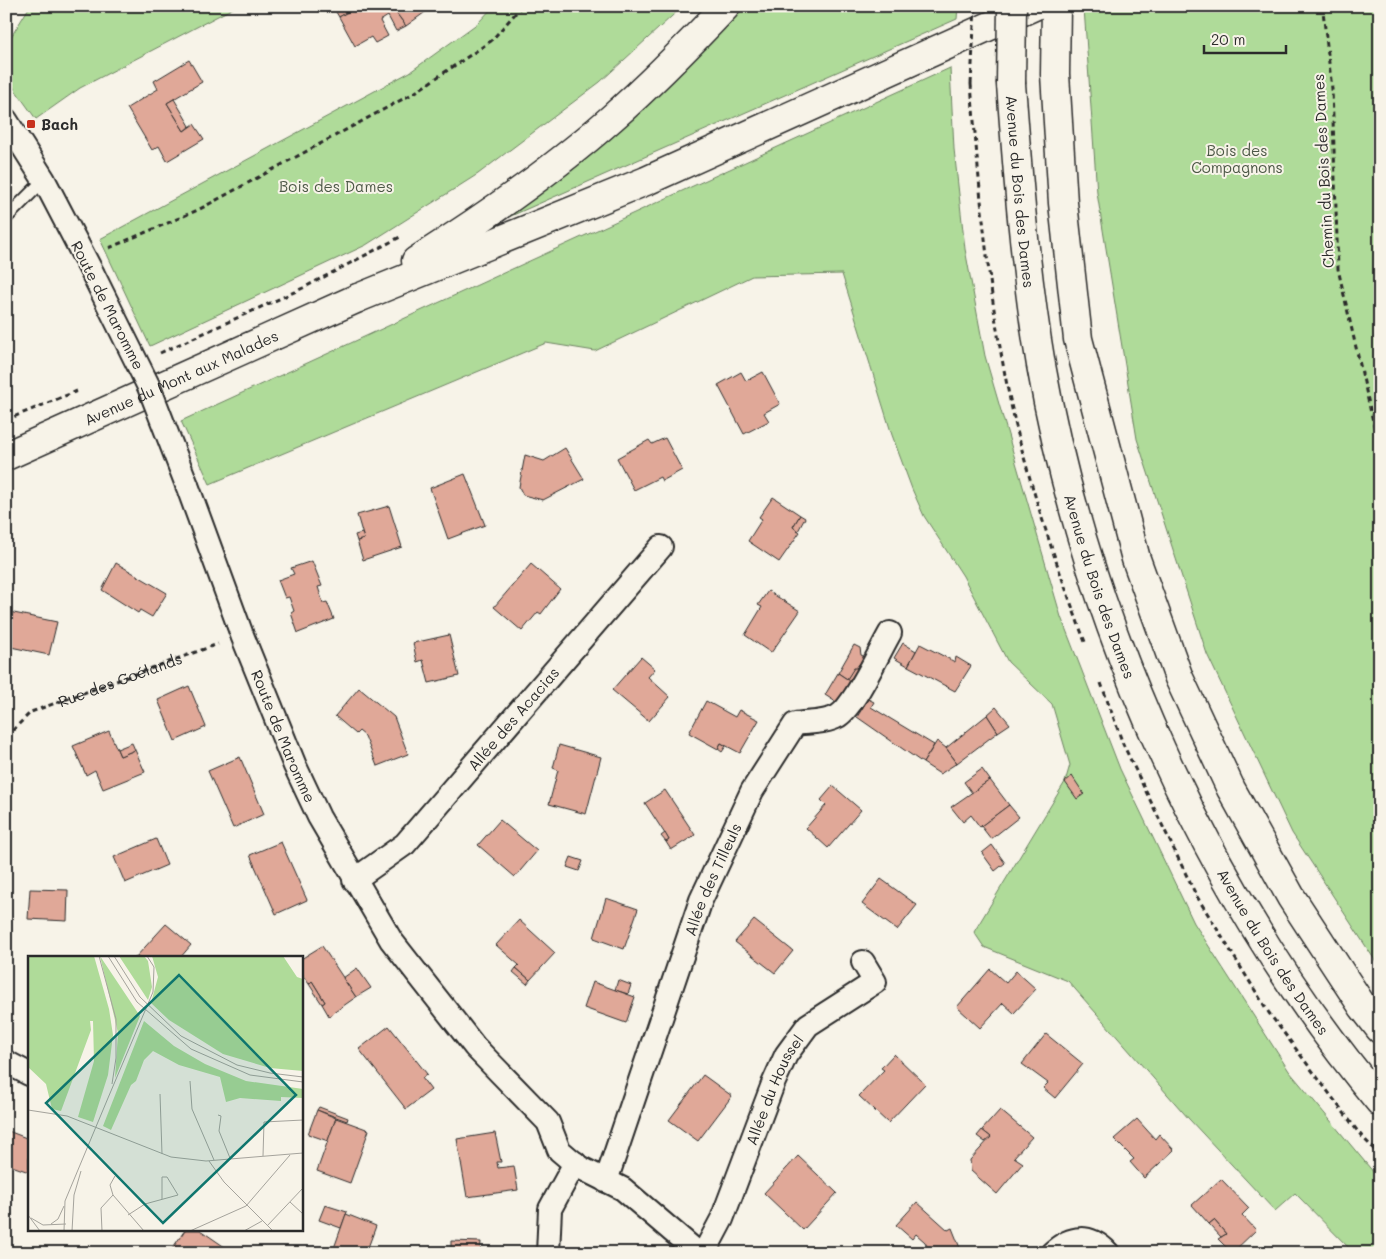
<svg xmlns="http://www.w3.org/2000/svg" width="1386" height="1259" viewBox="0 0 1386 1259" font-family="Mali,sans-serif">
	<rect width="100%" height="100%" fill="#f7f3e8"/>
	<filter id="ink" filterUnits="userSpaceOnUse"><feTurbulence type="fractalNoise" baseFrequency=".02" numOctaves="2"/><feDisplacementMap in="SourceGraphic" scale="10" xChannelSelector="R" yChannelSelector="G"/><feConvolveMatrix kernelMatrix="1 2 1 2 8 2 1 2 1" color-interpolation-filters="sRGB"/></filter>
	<g filter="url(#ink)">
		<g fill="#afdb99" stroke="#6d8362">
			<polygon points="30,6 237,6 80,88 36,119 6,77 6,45"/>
			<polygon points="494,6 683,6 600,82 478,174 366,245 150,346 100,239 410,72 478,23"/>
			<polygon points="741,6 958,6 957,19 495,223 681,68"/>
			<polygon points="1093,6 1380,6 1380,968 1292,833 1207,654 1137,439 1097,193 1084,8"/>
			<polygon points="950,68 954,149 965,249 985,356 1061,617 1120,769 1194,923 1289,1071 1380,1180 1380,1253 1354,1253 1295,1193 1275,1211 1189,1119 1068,981 984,947 974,932 1065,782 1070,765 1052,704 1008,662 963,576 924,516 912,489 892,435 842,274 752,276 595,351 546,343 210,484 181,421"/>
		</g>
		<g fill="#e0a898" stroke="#2b2b2b">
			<polygon points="347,6 356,7 339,17 336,12"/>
			<polygon points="358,6 391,6 406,26 396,31 388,16 380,21 388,36 375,43 371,37 355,46 339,17"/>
			<polygon points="391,6 425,6 428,10 406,26"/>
			<polygon points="189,60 202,82 167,103 184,131 194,124 204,139 167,161 159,146 152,150 127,108 158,89 154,81"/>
			<polygon points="174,99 190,126 184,131 167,103"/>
			<polygon points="741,372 746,381 763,372 780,404 764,413 769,421 744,434 718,385"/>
			<polygon points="665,438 682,470 662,481 660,477 634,490 617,458 649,440 652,444"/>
			<polygon points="565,448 584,479 543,500 523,495 519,487 525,455 544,461"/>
			<polygon points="465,474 485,525 448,539 430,488"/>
			<polygon points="773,497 800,515 793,527 800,532 779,562 748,541 762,519 759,517"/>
			<polygon points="389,506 402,547 363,560 357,541 364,539 357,515"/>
			<polygon points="800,515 805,518 798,531 793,527"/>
			<polygon points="362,533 364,539 357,541 355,535"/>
			<polygon points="312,561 322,586 318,587 323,603 327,602 334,619 298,633 291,613 294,611 289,597 285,598 278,580 294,574 291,568"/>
			<polygon points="116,563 167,593 152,617 140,610 138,613 102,590"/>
			<polygon points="531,564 560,589 541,614 538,612 522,631 494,607"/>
			<polygon points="768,591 800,611 771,653 745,635 762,607 758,605"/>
			<polygon points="9,612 57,622 49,655 6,646"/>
			<polygon points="449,635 459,676 429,683 423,660 417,662 413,643"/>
			<polygon points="903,643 916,651 908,666 894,658"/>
			<polygon points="920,644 955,662 956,657 971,666 955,691 908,666"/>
			<polygon points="854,645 860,648 861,655 865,657 847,679 838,673"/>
			<polygon points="641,657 655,669 648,677 670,697 649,721 612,690"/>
			<polygon points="854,668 859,668 850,681 847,679"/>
			<polygon points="838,673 850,681 839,704 825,695"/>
			<polygon points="189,686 206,727 175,741 158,700"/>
			<polygon points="359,688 394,717 408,754 377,766 365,736 359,731 356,734 335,716"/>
			<polygon points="868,699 874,702 871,707 934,745 923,763 857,717"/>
			<polygon points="706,701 735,717 739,710 759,720 740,753 721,743 718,749 689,733"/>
			<polygon points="996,707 1010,724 998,732 987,715"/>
			<polygon points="987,715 998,732 957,763 946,748"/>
			<polygon points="109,731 120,756 135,750 145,772 103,789 95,770 86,775 73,746"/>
			<polygon points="937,741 946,748 957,763 940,774 923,763"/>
			<polygon points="132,743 135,750 120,756 117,749"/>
			<polygon points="721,743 726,746 722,752 718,749"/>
			<polygon points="559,745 601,757 586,814 549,804 558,770 553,768"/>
			<polygon points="240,757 264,814 233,828 208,771"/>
			<polygon points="982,769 990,780 972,793 964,782"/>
			<polygon points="1072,776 1084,794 1077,799 1065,782"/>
			<polygon points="990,780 1009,805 980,827 971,815 963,822 951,807"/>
			<polygon points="833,786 861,810 828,848 806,828 826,805 821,800"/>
			<polygon points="665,790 695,835 671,850 666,842 669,840 645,803"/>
			<polygon points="1009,805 1019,817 991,839 981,826"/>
			<polygon points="500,820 537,851 515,877 478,845"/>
			<polygon points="665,833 669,840 666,842 661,836"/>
			<polygon points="156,839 167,865 125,883 114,857"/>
			<polygon points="281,842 307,900 276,914 250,855"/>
			<polygon points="992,845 1005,863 995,871 982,853"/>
			<polygon points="571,857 583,861 579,871 567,867"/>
			<polygon points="881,879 917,905 897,930 862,904"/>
			<polygon points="30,889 68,890 67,921 28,919"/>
			<polygon points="606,898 638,909 624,949 594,938"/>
			<polygon points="519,920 555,953 530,980 516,968 519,965 496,945"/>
			<polygon points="754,920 793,951 775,973 735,942"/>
			<polygon points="166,924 191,945 180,958 135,958"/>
			<polygon points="322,946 356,997 329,1016 322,1004 325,1002 312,981 309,984 301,973 301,959"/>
			<polygon points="357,968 371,988 356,997 343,978"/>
			<polygon points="516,968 530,980 527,984 513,972"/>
			<polygon points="990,969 1006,983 1016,971 1036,989 1014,1013 1003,1003 980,1028 957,1007"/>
			<polygon points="618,980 631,985 628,994 615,990"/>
			<polygon points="312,981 325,1002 322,1004 309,984"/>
			<polygon points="593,982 635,997 626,1023 584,1008"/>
			<polygon points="389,1026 427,1074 422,1078 431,1090 406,1109 359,1049"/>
			<polygon points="1046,1034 1083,1064 1055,1098 1043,1088 1048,1083 1022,1064"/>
			<polygon points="894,1054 925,1084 888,1123 859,1096 884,1070 881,1068"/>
			<polygon points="703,1075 732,1096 698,1141 669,1120"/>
			<polygon points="319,1107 348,1118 347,1121 317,1110"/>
			<polygon points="317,1110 336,1118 328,1141 308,1134"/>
			<polygon points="1000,1110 1032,1137 1014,1157 1023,1163 997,1194 971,1171 970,1160 991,1137 982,1130"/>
			<polygon points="336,1118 369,1130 350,1183 317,1171"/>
			<polygon points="1137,1119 1155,1139 1159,1134 1174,1150 1144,1178 1130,1162 1134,1159 1114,1139"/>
			<polygon points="982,1130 991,1137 985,1142 977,1136"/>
			<polygon points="8,1131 29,1139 29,1172 6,1164"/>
			<polygon points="495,1133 501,1162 497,1162 498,1168 514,1166 518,1190 467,1197 457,1139"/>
			<polygon points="798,1156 837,1193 803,1230 764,1193"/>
			<polygon points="1221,1179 1249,1208 1242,1215 1256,1230 1232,1253 1218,1239 1226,1234 1214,1220 1209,1224 1192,1205"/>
			<polygon points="917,1202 948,1230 952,1228 962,1253 930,1253 925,1242 916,1234 912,1239 896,1225"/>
			<polygon points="325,1205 347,1212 341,1228 319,1220"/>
			<polygon points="346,1214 376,1226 366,1253 333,1251"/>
			<polygon points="1214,1220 1226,1234 1221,1237 1209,1224"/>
			<polygon points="185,1230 200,1230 232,1252 184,1253 174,1246"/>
			<polygon points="451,1241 481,1242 480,1253 451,1253"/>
			<polygon points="174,1246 184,1253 170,1253"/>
		</g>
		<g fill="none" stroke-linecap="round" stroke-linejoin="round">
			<g stroke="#2b2b2b" stroke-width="15">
				<polyline id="lane" points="6,218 44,180"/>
			</g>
			<g stroke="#2b2b2b" stroke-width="26">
				<g id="street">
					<polyline points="6,120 44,180 92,272"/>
					<path id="s2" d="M187,485l55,150 53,131 24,51 72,123 84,107 73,75 11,28 20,17 44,22 75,64"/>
					<path id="s3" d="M354,880l51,-36 256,-297"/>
					<polyline points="6,1062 29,1074"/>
					<path id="s4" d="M606,1181l95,-281 51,-109 43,-67c13,-2 31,-1 43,-8 17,-11 41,-64 52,-83"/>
					<polyline points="548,1253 550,1209 575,1163"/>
					<path id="s5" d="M704,1253l18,-34 51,-135 13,-29 22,-30 67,-43 -12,-20"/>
					<path d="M1052,1253c19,-18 38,-19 56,0"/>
				</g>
			</g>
			<g stroke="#2b2b2b" stroke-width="31">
				<g id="secondary">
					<path id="s6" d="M6,456l352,-158"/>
				</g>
			</g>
			<g stroke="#2b2b2b" stroke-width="31">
				<g id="highway">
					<polyline points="1056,6 1055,74 1063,203 1078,339 1136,559 1179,678 1231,789 1291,897 1363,1007 1380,1029"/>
					<path id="s7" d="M1011,84c7,94 14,188 30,281 46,261 168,533 339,737"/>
					<path d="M416,261c68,-43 135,-89 196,-143 40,-35 77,-73 114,-112"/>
					<polyline points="358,298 646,181 1034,6"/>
				</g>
			</g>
			<g stroke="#2b2b2b" stroke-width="3" stroke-dasharray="5 4" stroke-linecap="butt">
				<polyline points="1326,6 1323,11 1332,89 1338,269 1380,452"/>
				<path d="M971,84c9,112 18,224 43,334 18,76 44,151 71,224"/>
				<polyline points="109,248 198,210 414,93 491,41 522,6"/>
				<polyline points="160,353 303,288 400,237"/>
				<polyline points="6,420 77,391"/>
				<polyline points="1101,683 1123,744 1196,895 1269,1013 1359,1133 1380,1156"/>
				<path id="s1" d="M6,737l25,-25 187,-68"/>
			</g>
			<use href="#lane" stroke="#f7f3e8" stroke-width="11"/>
			<use href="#street" stroke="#f7f3e8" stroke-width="22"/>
			<use href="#secondary" stroke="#f7f3e8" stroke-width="28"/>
			<use href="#highway" stroke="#f7f3e8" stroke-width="28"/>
			<g stroke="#2b2b2b" stroke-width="26" stroke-linecap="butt">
				<polyline id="street-bridge" points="92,272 149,387 187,485"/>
			</g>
			<g stroke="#2b2b2b" stroke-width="31" stroke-linecap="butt">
				<polyline id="highway-bridge" points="1011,84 1012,6"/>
			</g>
			<polyline stroke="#2b2b2b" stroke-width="3" stroke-dasharray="5 4" stroke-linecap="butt" points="971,84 975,6"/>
			<use href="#street-bridge" stroke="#f7f3e8" stroke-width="22"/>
			<use href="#highway-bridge" stroke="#f7f3e8" stroke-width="28"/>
		</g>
	</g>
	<rect fill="#c8321e" stroke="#f7f3e8" stroke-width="2" x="26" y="119" width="10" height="10" rx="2.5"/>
	<g text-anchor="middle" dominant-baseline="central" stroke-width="4" stroke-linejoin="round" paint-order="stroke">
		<g font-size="15" font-weight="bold" fill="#2b2b2b" stroke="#f7f3e8" text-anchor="start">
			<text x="41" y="124">Bach</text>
		</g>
		<g font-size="15" fill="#4c5746" stroke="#f7f3e8">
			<text x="1237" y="150">Bois des<tspan x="1237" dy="17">Compagnons</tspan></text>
			<text x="336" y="186">Bois des Dames</text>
		</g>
		<g font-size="15" fill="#2b2b2b" stroke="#f7f3e8">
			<text transform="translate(1323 171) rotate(-93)">Chemin du Bois des Dames</text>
			<text stroke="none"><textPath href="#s7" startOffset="108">Avenue du Bois des Dames</textPath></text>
			<text transform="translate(108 305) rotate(63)">Route de Maromme</text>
			<text stroke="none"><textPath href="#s6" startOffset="192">Avenue du Mont aux Malades</textPath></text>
			<text stroke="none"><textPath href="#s7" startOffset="512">Avenue du Bois des Dames</textPath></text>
			<text stroke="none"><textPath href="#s1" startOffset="130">Rue des Goélands</textPath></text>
			<text stroke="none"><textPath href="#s3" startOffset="228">Allée des Acacias</textPath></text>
			<text stroke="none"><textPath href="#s2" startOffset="269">Route de Maromme</textPath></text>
			<text stroke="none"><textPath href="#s4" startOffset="320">Allée des Tilleuls</textPath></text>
			<text stroke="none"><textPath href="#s7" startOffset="918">Avenue du Bois des Dames</textPath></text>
			<text stroke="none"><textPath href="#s5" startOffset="178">Allée du Houssel</textPath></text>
		</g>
	</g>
	<g transform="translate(28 956)">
		<rect width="275" height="275" fill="#f7f3e8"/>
		<path d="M0,0h66l15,53 4,26 -5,40 -15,47 -15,-5 16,-56 -1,-40h-3l1,9 -30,81 -9,-2 -6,-25 -18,-17zM72,0l40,60 -25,62 3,-45zM91,0h25l4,5 4,26 -4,13zM124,0h131l14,21 6,2v92l-33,-3 -47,-14 -54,-34 -18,-17 7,-26zM116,65l30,25 31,18 41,17 57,8v9l-22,-1v4l-41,-3 -14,4 -6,-25 -41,-12 -26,-14 -9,9 -8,21 -5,4 -20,45 -8,-4z" fill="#afdb99"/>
		<path fill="none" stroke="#a5a39c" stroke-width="1" d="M71,0l17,63v39l-4,26M80,0l29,46 54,47 59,26 53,7M86,0l26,41 41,39 56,29 33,8 33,4M162,125l2,28 22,51M132,138l2,60M80,142l45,-106 1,-25 -7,-11M0,154l39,6 104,41 35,4 97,-8M190,159l3,1 -2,15 11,27M235,200l1,-34 39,-2M181,205l15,21 49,49M87,220l-5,9 3,10 31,36M262,246l13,12M0,259l12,16M100,259l17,-11 33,-9 -11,-18h-5v22M3,262l12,7 23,-1M23,268l7,-5 6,-13M239,270l36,-38M36,275l1,-30 43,-103M44,275l2,-36 7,-24M74,275l-1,-23 12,-13M162,275l56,-25 44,-51M216,275l18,-10"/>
		<path fill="#0f766e" fill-opacity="0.15" stroke="#0f766e" stroke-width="2.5" d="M151,19l117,120 -133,128 -117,-120z"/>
		<rect width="275" height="275" fill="none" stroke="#2b2b2b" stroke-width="2.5"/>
	</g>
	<rect width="1386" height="1259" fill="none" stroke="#f7f3e8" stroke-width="25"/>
	<rect x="12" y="12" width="1361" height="1234" fill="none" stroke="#2b2b2b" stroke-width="2" filter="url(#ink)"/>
	<path d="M1204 45v8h82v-8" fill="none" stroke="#2b2b2b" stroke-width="2.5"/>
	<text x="1211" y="45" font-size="15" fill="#2b2b2b" stroke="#f7f3e8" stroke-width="4" paint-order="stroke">20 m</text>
</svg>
